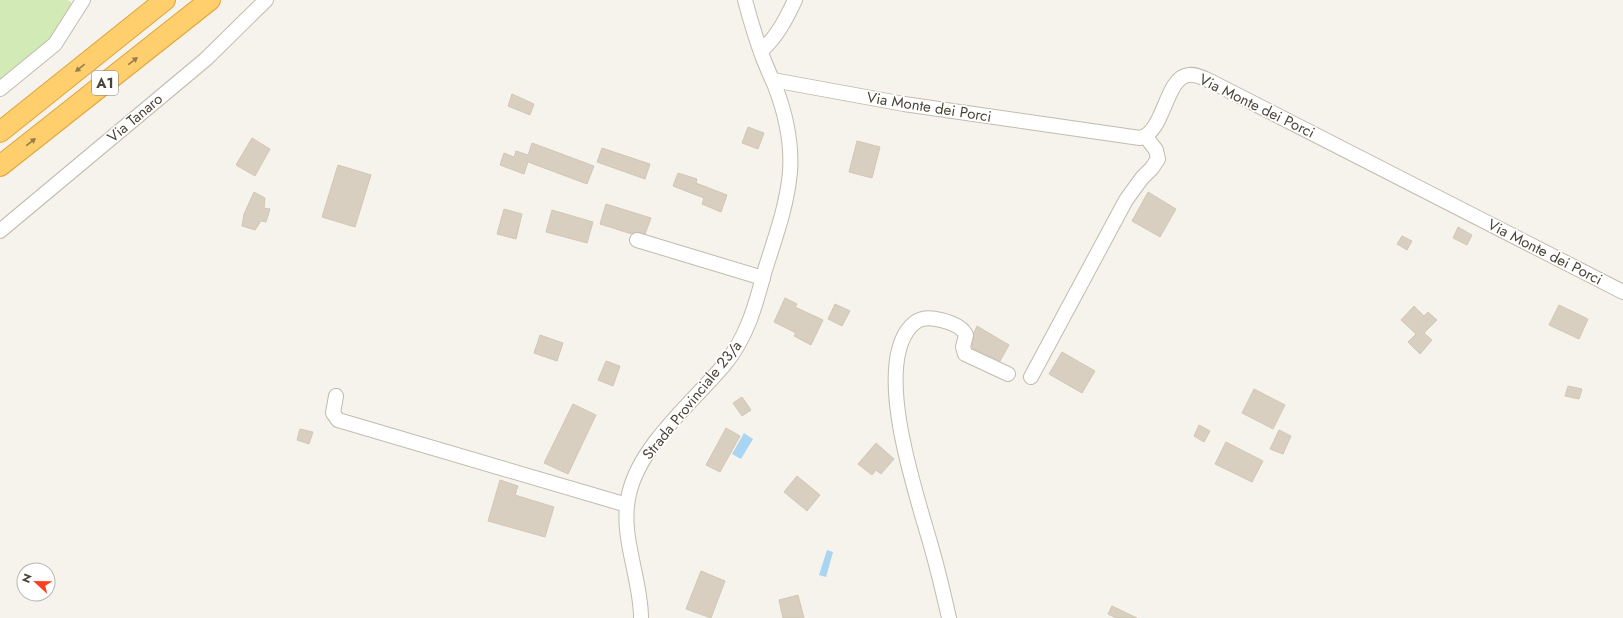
<svg xmlns="http://www.w3.org/2000/svg" width="1623" height="618" viewBox="0 0 1623 618" font-family="Jost,sans-serif">
	<rect width="100%" height="100%" fill="#f6f3ec"/>
	<polygon fill="#d2eab5" points="0,0 67,0 71,2 71,9 43,47 0,80"/>
	<g fill="#a9d4f2">
		<polygon points="744,433 753,439 741,459 732,454"/>
		<polygon points="827,550 833,552 826,577 819,575"/>
	</g>
	<g fill="#d8cfc1" stroke="#d3c7b4">
		<polygon points="512,94 534,104 530,115 508,106"/>
		<polygon points="748,127 764,133 758,149 742,143"/>
		<polygon points="252,138 270,149 255,176 236,165"/>
		<polygon points="857,141 880,147 872,178 849,172"/>
		<polygon points="532,143 594,166 587,184 528,162 524,174 500,165 504,153 514,157 516,151 528,155"/>
		<polygon points="602,148 650,164 645,179 597,162"/>
		<polygon points="338,165 371,175 355,227 322,217"/>
		<polygon points="678,173 697,179 696,183 727,195 721,212 702,204 704,198 673,186"/>
		<polygon points="254,192 265,198 264,208 270,209 266,222 261,221 255,230 242,226 244,214"/>
		<polygon points="1148,192 1176,209 1160,237 1132,221"/>
		<polygon points="606,204 651,218 645,234 635,232 632,234 600,224"/>
		<polygon points="504,209 522,214 516,239 497,234"/>
		<polygon points="552,210 593,222 587,243 546,232"/>
		<polygon points="1458,227 1472,235 1467,245 1453,238"/>
		<polygon points="1402,236 1412,241 1407,250 1397,244"/>
		<polygon points="785,298 797,304 795,307 823,320 811,345 794,336 796,333 774,322"/>
		<polygon points="835,304 850,311 842,326 828,319"/>
		<polygon points="1559,305 1588,319 1579,339 1549,325"/>
		<polygon points="1414,306 1424,316 1428,312 1437,320 1424,333 1432,340 1420,354 1408,342 1416,334 1401,320"/>
		<polygon points="977,326 1009,345 1000,361 972,348 974,333"/>
		<polygon points="540,335 563,343 557,361 534,353"/>
		<polygon points="1062,352 1095,371 1082,393 1049,374"/>
		<polygon points="606,361 620,366 613,386 598,380"/>
		<polygon points="1568,386 1582,389 1579,399 1565,396"/>
		<polygon points="1254,389 1285,405 1273,429 1242,413"/>
		<polygon points="742,397 751,410 742,416 733,403"/>
		<polygon points="573,404 596,415 568,474 544,463"/>
		<polygon points="1199,425 1210,431 1204,442 1194,436"/>
		<polygon points="726,428 740,436 720,472 706,465"/>
		<polygon points="300,429 313,432 309,444 297,440"/>
		<polygon points="1279,430 1291,436 1283,454 1270,449"/>
		<polygon points="1226,442 1263,461 1252,482 1215,464"/>
		<polygon points="876,443 894,459 881,474 876,470 872,475 858,464"/>
		<polygon points="797,476 820,495 807,511 784,492"/>
		<polygon points="500,480 518,486 515,495 554,507 545,537 488,521"/>
		<polygon points="701,571 725,581 711,618 686,609"/>
		<polygon points="798,595 804,618 783,618 779,600"/>
		<polygon points="1112,606 1137,618 1116,618 1108,614"/>
	</g>
	<g fill="none" stroke-linecap="round" stroke-linejoin="round">
		<g stroke="#c2bbae" stroke-width="16">
			<g id="minor">
				<path d="M761,51c16,-14 25,-32 34,-51"/>
				<path d="M773,80l131,24 236,34c25,-6 25,-61 49,-63 7,-1 14,3 21,6l413,211"/>
				<polyline points="0,89 55,44 83,0"/>
				<polyline points="0,231 206,59 266,0"/>
				<polyline points="637,240 763,278"/>
				<polyline points="1031,377 1126,200 1142,178 1152,168 1158,159 1156,150 1146,137"/>
				<polyline points="336,396 333,413 338,420 627,505"/>
				<path d="M641,618c0,-41 -22,-83 -12,-124 11,-49 63,-91 95,-129 23,-27 32,-61 41,-95 10,-32 22,-64 25,-98 2,-28 -5,-60 -15,-86 -4,-9 -8,-18 -12,-28 -7,-19 -13,-39 -18,-58"/>
				<path d="M949,618c-5,-22 -10,-44 -16,-65 -14,-52 -58,-174 -26,-222 9,-13 19,-15 34,-11 8,2 21,6 25,15l-3,12 2,7 43,20"/>
			</g>
		</g>
		<g stroke="#e0a43c" stroke-width="22">
			<g id="highway">
				<polyline points="0,132 165,0"/>
				<polyline points="0,166 210,0"/>
			</g>
		</g>
		<use href="#minor" stroke="#fff" stroke-width="14"/>
		<use href="#highway" stroke="#ffcf6e" stroke-width="20"/>
	</g>
	<defs><path id="oneway-solid" d="M-6-.8H1V-3.2L6.5 0L1 3.2V.8H-6Z"/></defs>
	<g fill="#937c4e">
		<use href="#oneway-solid" transform="translate(133 61) rotate(-38)"/>
		<use href="#oneway-solid" transform="translate(80 68) rotate(141)"/>
		<use href="#oneway-solid" transform="translate(31 142) rotate(-38)"/>
	</g>
	<g text-anchor="middle" dominant-baseline="central" stroke-width="3.5" stroke-linejoin="round" paint-order="stroke">
		<rect fill="#fff" stroke="#817c74" stroke-width="1" x="92" y="71" width="26" height="24" rx="3"/>
		<g font-size="14" font-weight="bold" fill="#4b4439">
			<text x="105" y="83">A1</text>
		</g>
		<g font-size="15" fill="#4b4439" stroke="#fff">
			<text transform="translate(1257 106) rotate(26)">Via Monte dei Porci</text>
			<text transform="translate(929 107) rotate(9)">Via Monte dei Porci</text>
			<text transform="translate(135 118) rotate(-40)">Via Tanaro</text>
			<text transform="translate(1545 252) rotate(27)">Via Monte dei Porci</text>
			<text transform="translate(692 400) rotate(-51)">Strada Provinciale 23/a</text>
		</g>
	</g>
	<g transform="translate(36 582) rotate(292)"><circle r="19" fill="#ffffff" stroke="#b7b4b0"/>
	<path d="M0-3L7 15L0 10L-7 15Z" fill="#fc3f1d"/>
	<text y="-6" font-size="11" font-weight="bold" text-anchor="middle" fill="#4b4439">N</text>
	</g>
</svg>
